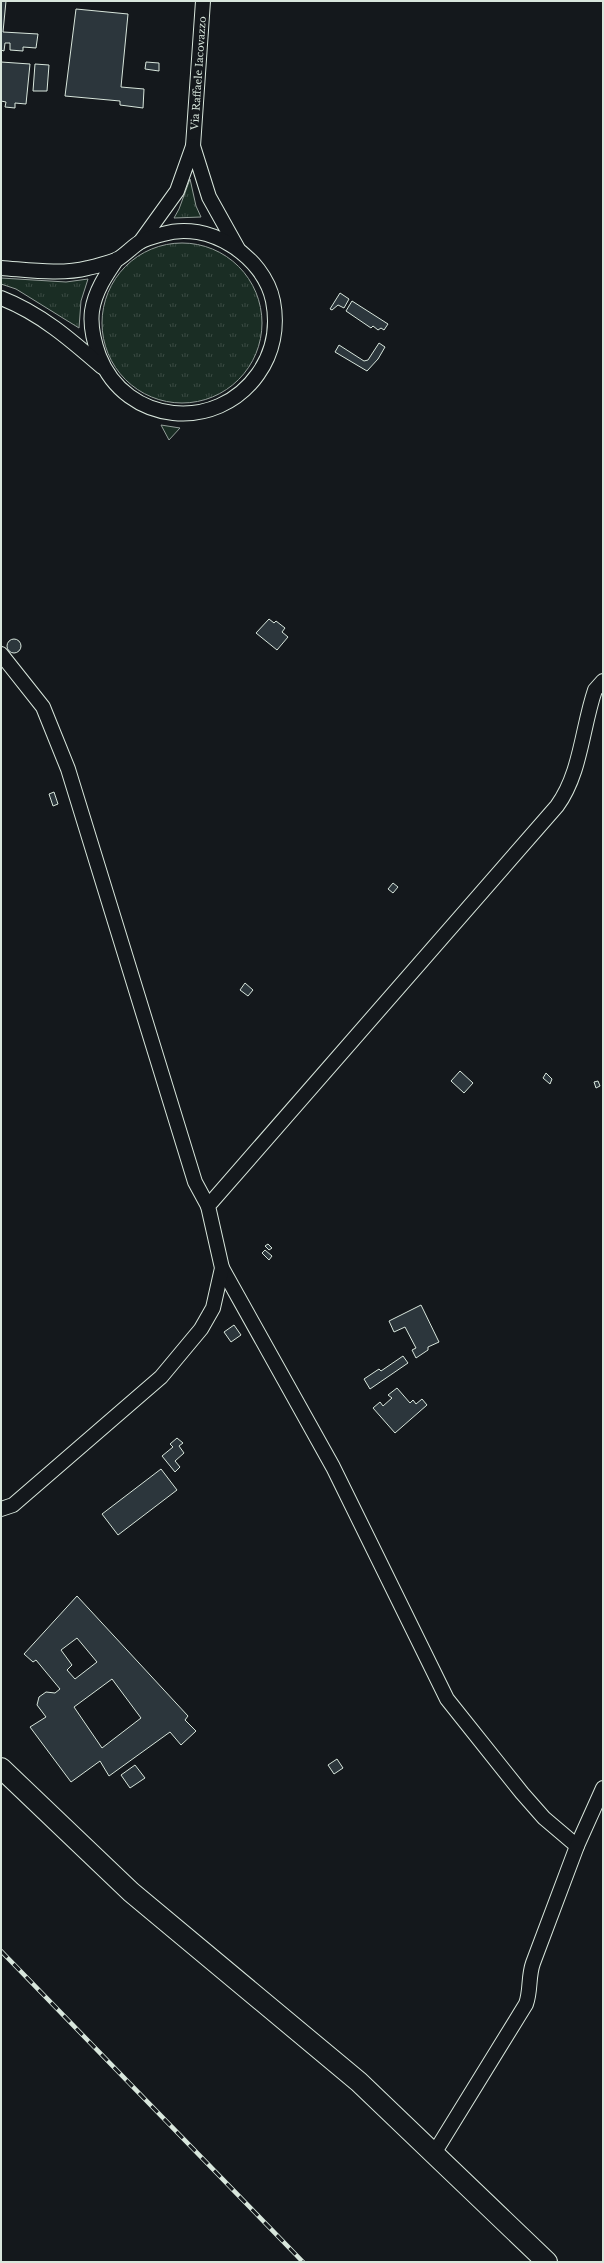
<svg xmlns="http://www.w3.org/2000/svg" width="604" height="2263" viewBox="0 0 604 2263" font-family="'Libre Baskerville',serif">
	<defs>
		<pattern id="grass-tufts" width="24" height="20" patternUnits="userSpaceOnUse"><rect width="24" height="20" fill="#1a2d24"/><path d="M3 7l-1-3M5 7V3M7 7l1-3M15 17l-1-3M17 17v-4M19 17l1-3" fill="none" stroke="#3b4b43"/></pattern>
	</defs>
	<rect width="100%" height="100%" fill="#14181c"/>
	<g fill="url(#grass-tufts)" stroke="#939e99">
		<polygon points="190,179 196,206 201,217 174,218 179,209"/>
		<circle cx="182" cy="323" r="80"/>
		<polygon points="1,278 66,282 88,279 81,301 79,328 16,289 1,284"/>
		<polygon points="161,425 180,428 169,440"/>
	</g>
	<g fill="#2c363c" stroke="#d8e6dc" fill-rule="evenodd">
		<polygon points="1,1 6,1 3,32 38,34 36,48 23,47 23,51 10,50 10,43 5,43 4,51 1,50 1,53"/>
		<polygon points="76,9 128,14 121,87 144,89 143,108 120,105 120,101 65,96"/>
		<polygon points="1,62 30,64 26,104 15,103 15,108 5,107 6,102 1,101"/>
		<polygon points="146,62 159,63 159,71 145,69"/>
		<polygon points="35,64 49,65 47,91 33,91"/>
		<polygon points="340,293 349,299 344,308 338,305 332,310 330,309"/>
		<polygon points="352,301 388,324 384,330 381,328 378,330 373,326 371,328 346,311"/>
		<polygon points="379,343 385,347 378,359 367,371 335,352 339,345 364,361 368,360"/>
		<polygon points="269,619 274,623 276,621 285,628 282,632 288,637 277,650 256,633"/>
		<circle cx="14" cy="646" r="7"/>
		<polygon points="54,792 58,804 53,806 49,794"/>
		<polygon points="393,883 398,887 393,893 388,889"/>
		<polygon points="245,983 253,990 248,996 240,990"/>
		<polygon points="460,1071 473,1083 464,1093 451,1081"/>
		<polygon points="546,1073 552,1079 550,1084 543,1078"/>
		<polygon points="598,1081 600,1086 596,1088 594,1082"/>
		<polygon points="268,1244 272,1248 269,1250 265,1246"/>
		<polygon points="265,1250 272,1256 269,1260 262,1253"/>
		<polygon points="421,1305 439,1342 428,1347 428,1350 416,1358 412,1350 416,1348 405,1327 394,1332 389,1321"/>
		<polygon points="234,1325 241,1335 231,1342 224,1332"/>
		<polygon points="403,1356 408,1363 370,1389 364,1379 379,1369 381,1371"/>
		<polygon points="397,1388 410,1403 413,1400 416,1404 422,1399 427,1405 395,1433 373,1408 380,1402 383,1406 392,1398 388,1395"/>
		<polygon points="177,1438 183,1443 179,1446 184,1453 175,1461 180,1467 175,1472 162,1456 173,1447 170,1444"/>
		<polygon points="161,1469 177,1490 118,1535 102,1514"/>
		<path d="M77,1596l111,120 -3,4 11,11 -15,14 -11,-13 -61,44 -9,-15 -29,21 -41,-55 16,-10 -9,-12 2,-8 7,-5 9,1 5,-4 -24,-29 -3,2 -9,-8zM77,1638l20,24 -22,17 -8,-9 5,-5 -11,-15zM112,1679l29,39 -39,30 -28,-41z"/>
		<polygon points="337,1759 343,1768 334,1774 328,1765"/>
		<polygon points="135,1765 145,1778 130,1788 121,1775"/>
	</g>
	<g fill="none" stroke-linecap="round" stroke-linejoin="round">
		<g stroke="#d8e6dc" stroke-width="16">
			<g id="street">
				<path id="s1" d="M193,146l10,-145"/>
				<polyline points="141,241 177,191 193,146 209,197 238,249"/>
				<path d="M1,268c28,2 60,7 87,0 9,-2 21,-5 30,-9 8,-5 14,-12 22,-17 7,-4 16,-6 23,-8 45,-14 101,22 110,67 5,26 0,52 -15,73 -41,59 -132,51 -159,-18 -5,-14 -9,-30 -7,-45 3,-20 14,-36 25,-52"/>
				<path d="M1,298c39,15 70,42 101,69"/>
				<polyline points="1,654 43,707 68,769 195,1182 208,1206"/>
				<polyline points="222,1268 333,1467 447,1699 522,1793 544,1818 577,1846"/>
				<path d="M1,1509l12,-4 148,-128 40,-48 12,-21 9,-40 -14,-62 349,-400c24,-33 25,-78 38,-116l8,-9"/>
				<path d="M433,2155l93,-151c5,-14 2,-27 7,-41l44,-117 26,-58"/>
			</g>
		</g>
		<g stroke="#d8e6dc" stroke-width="22">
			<polyline id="secondary" points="1,1768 131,1892 359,2082 547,2262"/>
		</g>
		<use href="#street" stroke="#14181c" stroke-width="14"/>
		<use href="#secondary" stroke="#14181c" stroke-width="20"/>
		<g stroke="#d8e6dc" stroke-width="4.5">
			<polyline id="rail" points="1,1951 303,2262"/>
		</g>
		<use href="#rail" stroke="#14181c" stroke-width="3" stroke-dasharray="9" stroke-linecap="butt"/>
	</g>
	<g text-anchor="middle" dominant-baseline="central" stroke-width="3" stroke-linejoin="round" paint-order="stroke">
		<g font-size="10" fill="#d8e6dc" stroke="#14181c">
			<text stroke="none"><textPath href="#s1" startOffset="73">Via Raffaele Iacovazzo</textPath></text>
		</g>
	</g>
	<rect width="604" height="2263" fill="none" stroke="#d8e6dc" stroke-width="4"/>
</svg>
